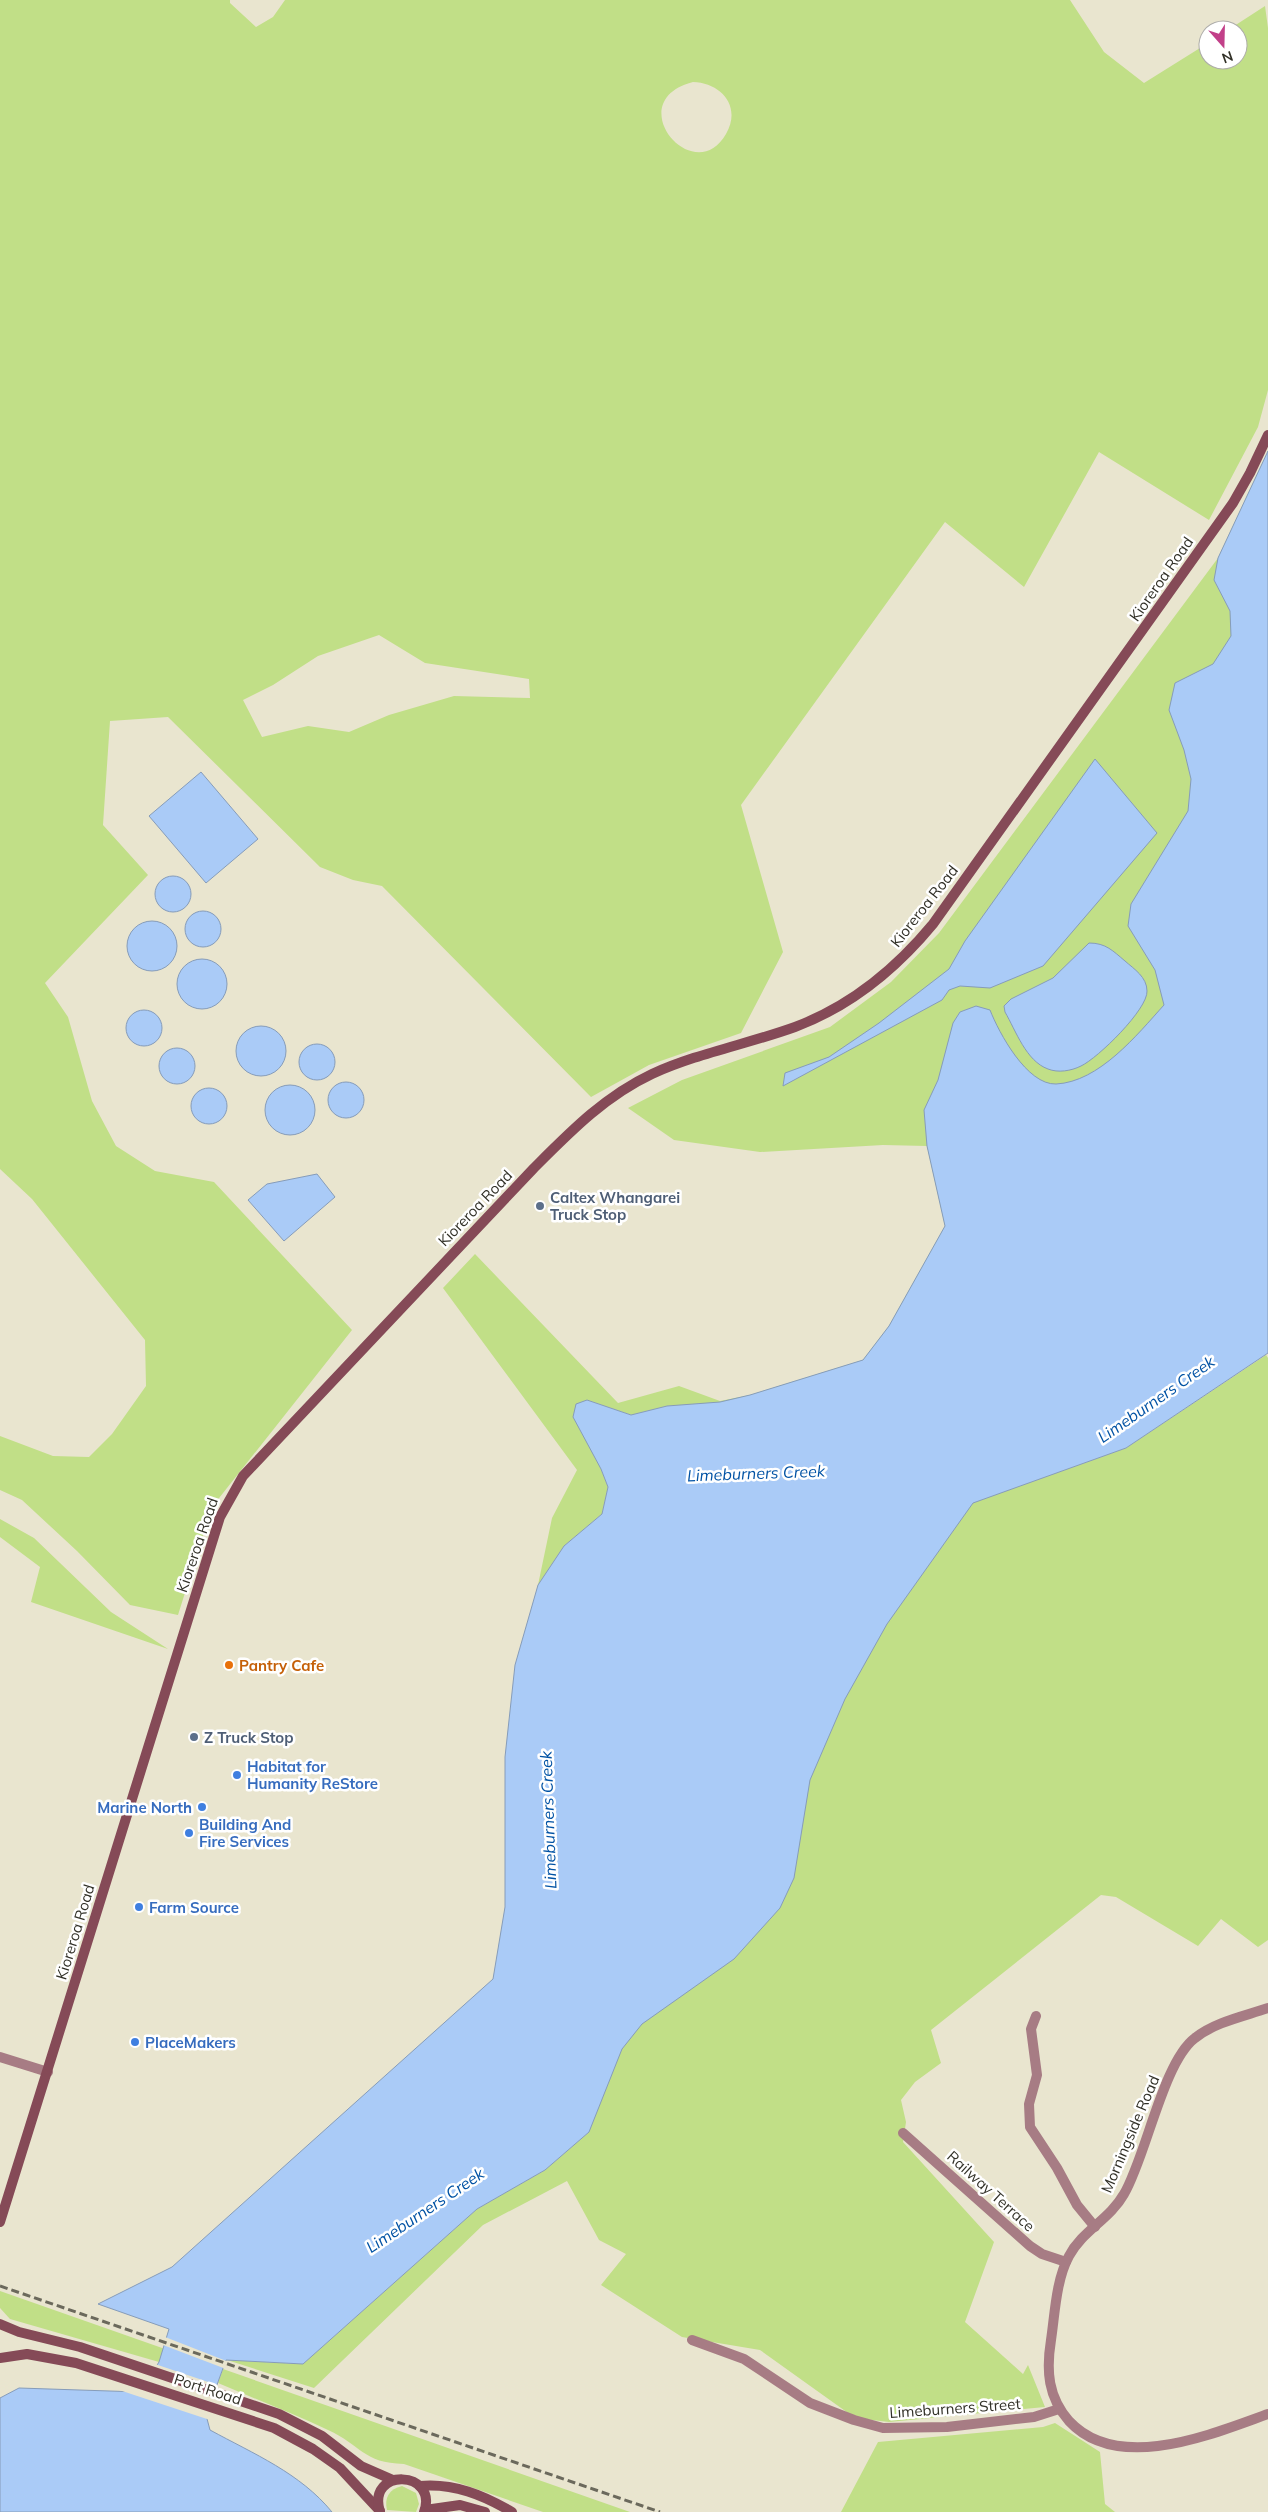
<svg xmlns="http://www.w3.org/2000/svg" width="1268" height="2512" viewBox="0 0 1268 2512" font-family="Mulish,sans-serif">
	<rect width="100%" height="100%" fill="#e9e5cf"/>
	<g fill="#c1df87" fill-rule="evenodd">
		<path d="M0,0h230v3l26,24 17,-10 12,-17h785l34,52 40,31 64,-40v17h30v-30h-10l37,-24 3,22v362l-10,37 -49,93 -110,-68 -75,135 -79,-65 -204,283 42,147 -42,81 -92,32 -58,32 -209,-211 -29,-6 -33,-13 -152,-150 -58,4 -7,104 45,50 -103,108 23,34 24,84 24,45 39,25 59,11 138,148 -140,177 -34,108 -48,-10 -53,-54 -55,-51 -22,-10v-54l53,20 36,1 23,-23 34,-48 -1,-46 -113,-141 -32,-30zM693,82c28,1 49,24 33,52 -32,56 -107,-33 -33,-52zM379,635l46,28 104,16 1,19 -76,-2 -65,19 -40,17 -41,-6 -46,11 -19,-37 30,-15 45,-29z"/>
		<polygon points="1268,451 1268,897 1102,1383 667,1406 631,1415 587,1400 601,1469 608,1487 602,1514 564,1546 538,1585 552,1518 577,1470 443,1288 475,1254 618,1403 679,1386 720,1401 750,1395 863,1360 889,1326 945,1226 927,1146 883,1145 760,1152 674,1140 628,1108 682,1080 830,1027 891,982 939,933 1218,558"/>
		<polygon points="1266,1355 1268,1358 1268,1940 1258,1947 1221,1919 1198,1946 1116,1897 1101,1895 931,2030 941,2063 915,2082 901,2100 906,2122 903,2142 994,2242 965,2322 1023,2374 1028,2365 1045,2407 889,2422 855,2418 760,2350 682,2337 601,2285 626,2254 599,2240 567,2181 483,2225 314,2388 227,2360 303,2364 477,2209 545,2170 589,2132 679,1607 1126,1448"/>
		<polygon points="0,1519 34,1538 111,1612 168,1649 31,1602 40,1567 0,1537"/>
		<polygon points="0,2291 165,2349 159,2362 10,2319 0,2308"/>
		<path d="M223,2369l407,143h-87l-139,-48c-41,-1 -43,-19 -76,-34 -36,-17 -73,-31 -110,-47z"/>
		<polygon points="1055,2423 1100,2452 1105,2504 1115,2512 841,2512 878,2442 1043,2427"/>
		<path d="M402,2486l14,7 3,11 -3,8 -29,-2c-3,-12 2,-21 15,-24z"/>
	</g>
	<g fill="#aacbf7" stroke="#869cb9">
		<path d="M1268,451v902l-142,95 -153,55 -86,121 -42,75 -35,81 -16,98 -14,30 -46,51 -92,65 -20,25 -33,83 -44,38 -68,39 -174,155 -77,-4 -20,55 4,15c44,24 90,43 122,82h-332v-114l19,-10 121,4 19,-30 10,-33 -71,-25 74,-37 321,-288 12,-72v-150l10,-92 23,-80 26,-39 38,-32 6,-27 -7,-18 -28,-52 3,-13 11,-4 44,15 36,-9 53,-4 30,-7 113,-35 26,-34 56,-100 -18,-80 -3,-36 14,-30 15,-57 7,-11 16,-6 14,4c9,23 37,75 66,74 43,-2 81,-49 108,-79l-9,-35 -27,-44 3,-22 57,-93 3,-32 -7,-29 -15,-40 6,-27 38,-19 18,-28 -1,-25 -16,-31 4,-22z"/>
		<polygon points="1095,759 1157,833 1043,966 990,988 960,986 949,990 942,1000 783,1086 785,1073 829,1057 879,1023 949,969 965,941"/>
		<polygon points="201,772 258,839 206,883 149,816"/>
		<circle cx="173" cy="894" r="18"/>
		<circle cx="203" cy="929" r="18"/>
		<circle cx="152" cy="946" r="25"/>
		<path d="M1089,943c17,0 24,8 36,18 9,8 22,16 22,30 1,18 -49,67 -66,75 -10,5 -23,7 -33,3 -22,-8 -32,-38 -43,-57l-1,-6 7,-7 42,-21z"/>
		<circle cx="202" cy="984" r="25"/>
		<circle cx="144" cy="1028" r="18"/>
		<circle cx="261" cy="1051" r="25"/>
		<circle cx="317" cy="1062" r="18"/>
		<circle cx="177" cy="1066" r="18"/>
		<circle cx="346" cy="1100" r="18"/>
		<circle cx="290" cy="1110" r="25"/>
		<circle cx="209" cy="1106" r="18"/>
		<polygon points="317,1174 335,1197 284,1241 248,1200 267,1184"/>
	</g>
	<g fill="#e9e5cf">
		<polygon points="165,2337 229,2362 226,2369 163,2345"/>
		<polygon points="155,2364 220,2386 209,2415 210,2420 116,2389 138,2390"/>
	</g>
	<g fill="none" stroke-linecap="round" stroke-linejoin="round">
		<g stroke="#a77c84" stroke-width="10">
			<path d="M1268,2008c-23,8 -53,14 -73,30 -32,24 -49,119 -71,156 -14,25 -42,37 -55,62 -13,24 -14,57 -18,84 -5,31 -3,57 18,81 49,53 143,13 199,-7"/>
			<polyline points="1036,2016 1031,2029 1037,2075 1029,2104 1030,2127 1057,2168 1077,2205 1095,2227"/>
			<polyline points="0,2057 48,2072"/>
			<polyline points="903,2133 1030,2246 1042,2254 1066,2262"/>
			<polyline points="692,2340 744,2359 810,2403 854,2420 883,2428 947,2427 1034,2417 1059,2409"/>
		</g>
		<g stroke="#854a57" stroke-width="10">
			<path d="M0,2222l220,-705 23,-41 291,-308c36,-36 71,-72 118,-94 46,-21 96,-30 143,-47 56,-21 100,-57 138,-103l300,-421 17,-30 18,-38"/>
			<polyline points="0,2324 19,2332 80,2347 279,2414 322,2436 361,2466 393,2480"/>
			<polyline points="0,2358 27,2354 76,2363 274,2428 313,2449 340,2468 380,2511"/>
			<path d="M420,2486c34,-3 63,9 92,26"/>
			<polyline points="425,2510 460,2505 485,2512"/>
			<path d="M380,2512c-14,-45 59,-42 44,0"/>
		</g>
		<polyline stroke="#6b695c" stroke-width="3" stroke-dasharray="8 4" stroke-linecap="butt" points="0,2286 660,2512"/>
	</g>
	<g fill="#5c6f8a" stroke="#fff" stroke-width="2">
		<circle cx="540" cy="1206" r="5"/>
		<circle cx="194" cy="1737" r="5"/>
	</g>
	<circle fill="#e8710a" stroke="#fff" stroke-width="2" cx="229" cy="1665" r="5"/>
	<g fill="#3f7fe0" stroke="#fff" stroke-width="2">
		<circle cx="237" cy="1775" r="5"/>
		<circle cx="202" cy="1807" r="5"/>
		<circle cx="189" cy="1833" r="5"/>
		<circle cx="139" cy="1907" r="5"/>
		<circle cx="135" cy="2042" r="5"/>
	</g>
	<g text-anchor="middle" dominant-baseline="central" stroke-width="5" stroke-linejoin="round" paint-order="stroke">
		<g font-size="15" fill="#313027" stroke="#fff">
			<text transform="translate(1161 579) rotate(-55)">Kioreroa Road</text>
			<text transform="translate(924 906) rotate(-52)">Kioreroa Road</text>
			<text transform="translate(475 1208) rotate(-46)">Kioreroa Road</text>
			<text transform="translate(197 1545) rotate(-71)">Kioreroa Road</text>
			<text transform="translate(75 1932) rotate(-73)">Kioreroa Road</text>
			<text transform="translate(1130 2134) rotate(-67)">Morningside Road</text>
			<text transform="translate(991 2191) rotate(42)">Railway Terrace</text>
			<text transform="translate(208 2389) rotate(18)">Port Road</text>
			<text transform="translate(955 2408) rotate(-4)">Limeburners Street</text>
		</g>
		<g font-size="15" font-weight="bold" fill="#4e5e75" stroke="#fff" text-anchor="start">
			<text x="550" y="1197">Caltex Whangarei<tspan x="550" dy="17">Truck Stop</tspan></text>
			<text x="204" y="1737">Z Truck Stop</text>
		</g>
		<g font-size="15" font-weight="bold" fill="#c56008" stroke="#fff" text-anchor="start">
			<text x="239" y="1665">Pantry Cafe</text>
		</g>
		<g font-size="15" font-weight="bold" fill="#366cbe" stroke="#fff" text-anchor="start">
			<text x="247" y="1766">Habitat for<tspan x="247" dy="17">Humanity ReStore</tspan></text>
			<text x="192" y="1807" text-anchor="end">Marine North</text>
			<text x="199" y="1824">Building And<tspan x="199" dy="17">Fire Services</tspan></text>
			<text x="149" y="1907">Farm Source</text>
			<text x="145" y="2042">PlaceMakers</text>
		</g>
		<g font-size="16" font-style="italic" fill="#0152a4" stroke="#fff">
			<text transform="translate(1156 1399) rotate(-35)">Limeburners Creek</text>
			<text transform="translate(756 1473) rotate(-2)">Limeburners Creek</text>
			<text transform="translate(548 1820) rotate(-92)">Limeburners Creek</text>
			<text transform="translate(425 2210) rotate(-34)">Limeburners Creek</text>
		</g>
	</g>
	<g transform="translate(1223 45) rotate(160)"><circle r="24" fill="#ffffff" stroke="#adaca9"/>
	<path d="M0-4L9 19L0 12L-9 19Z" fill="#c24089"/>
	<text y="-8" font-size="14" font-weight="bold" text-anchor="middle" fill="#313027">N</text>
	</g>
</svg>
